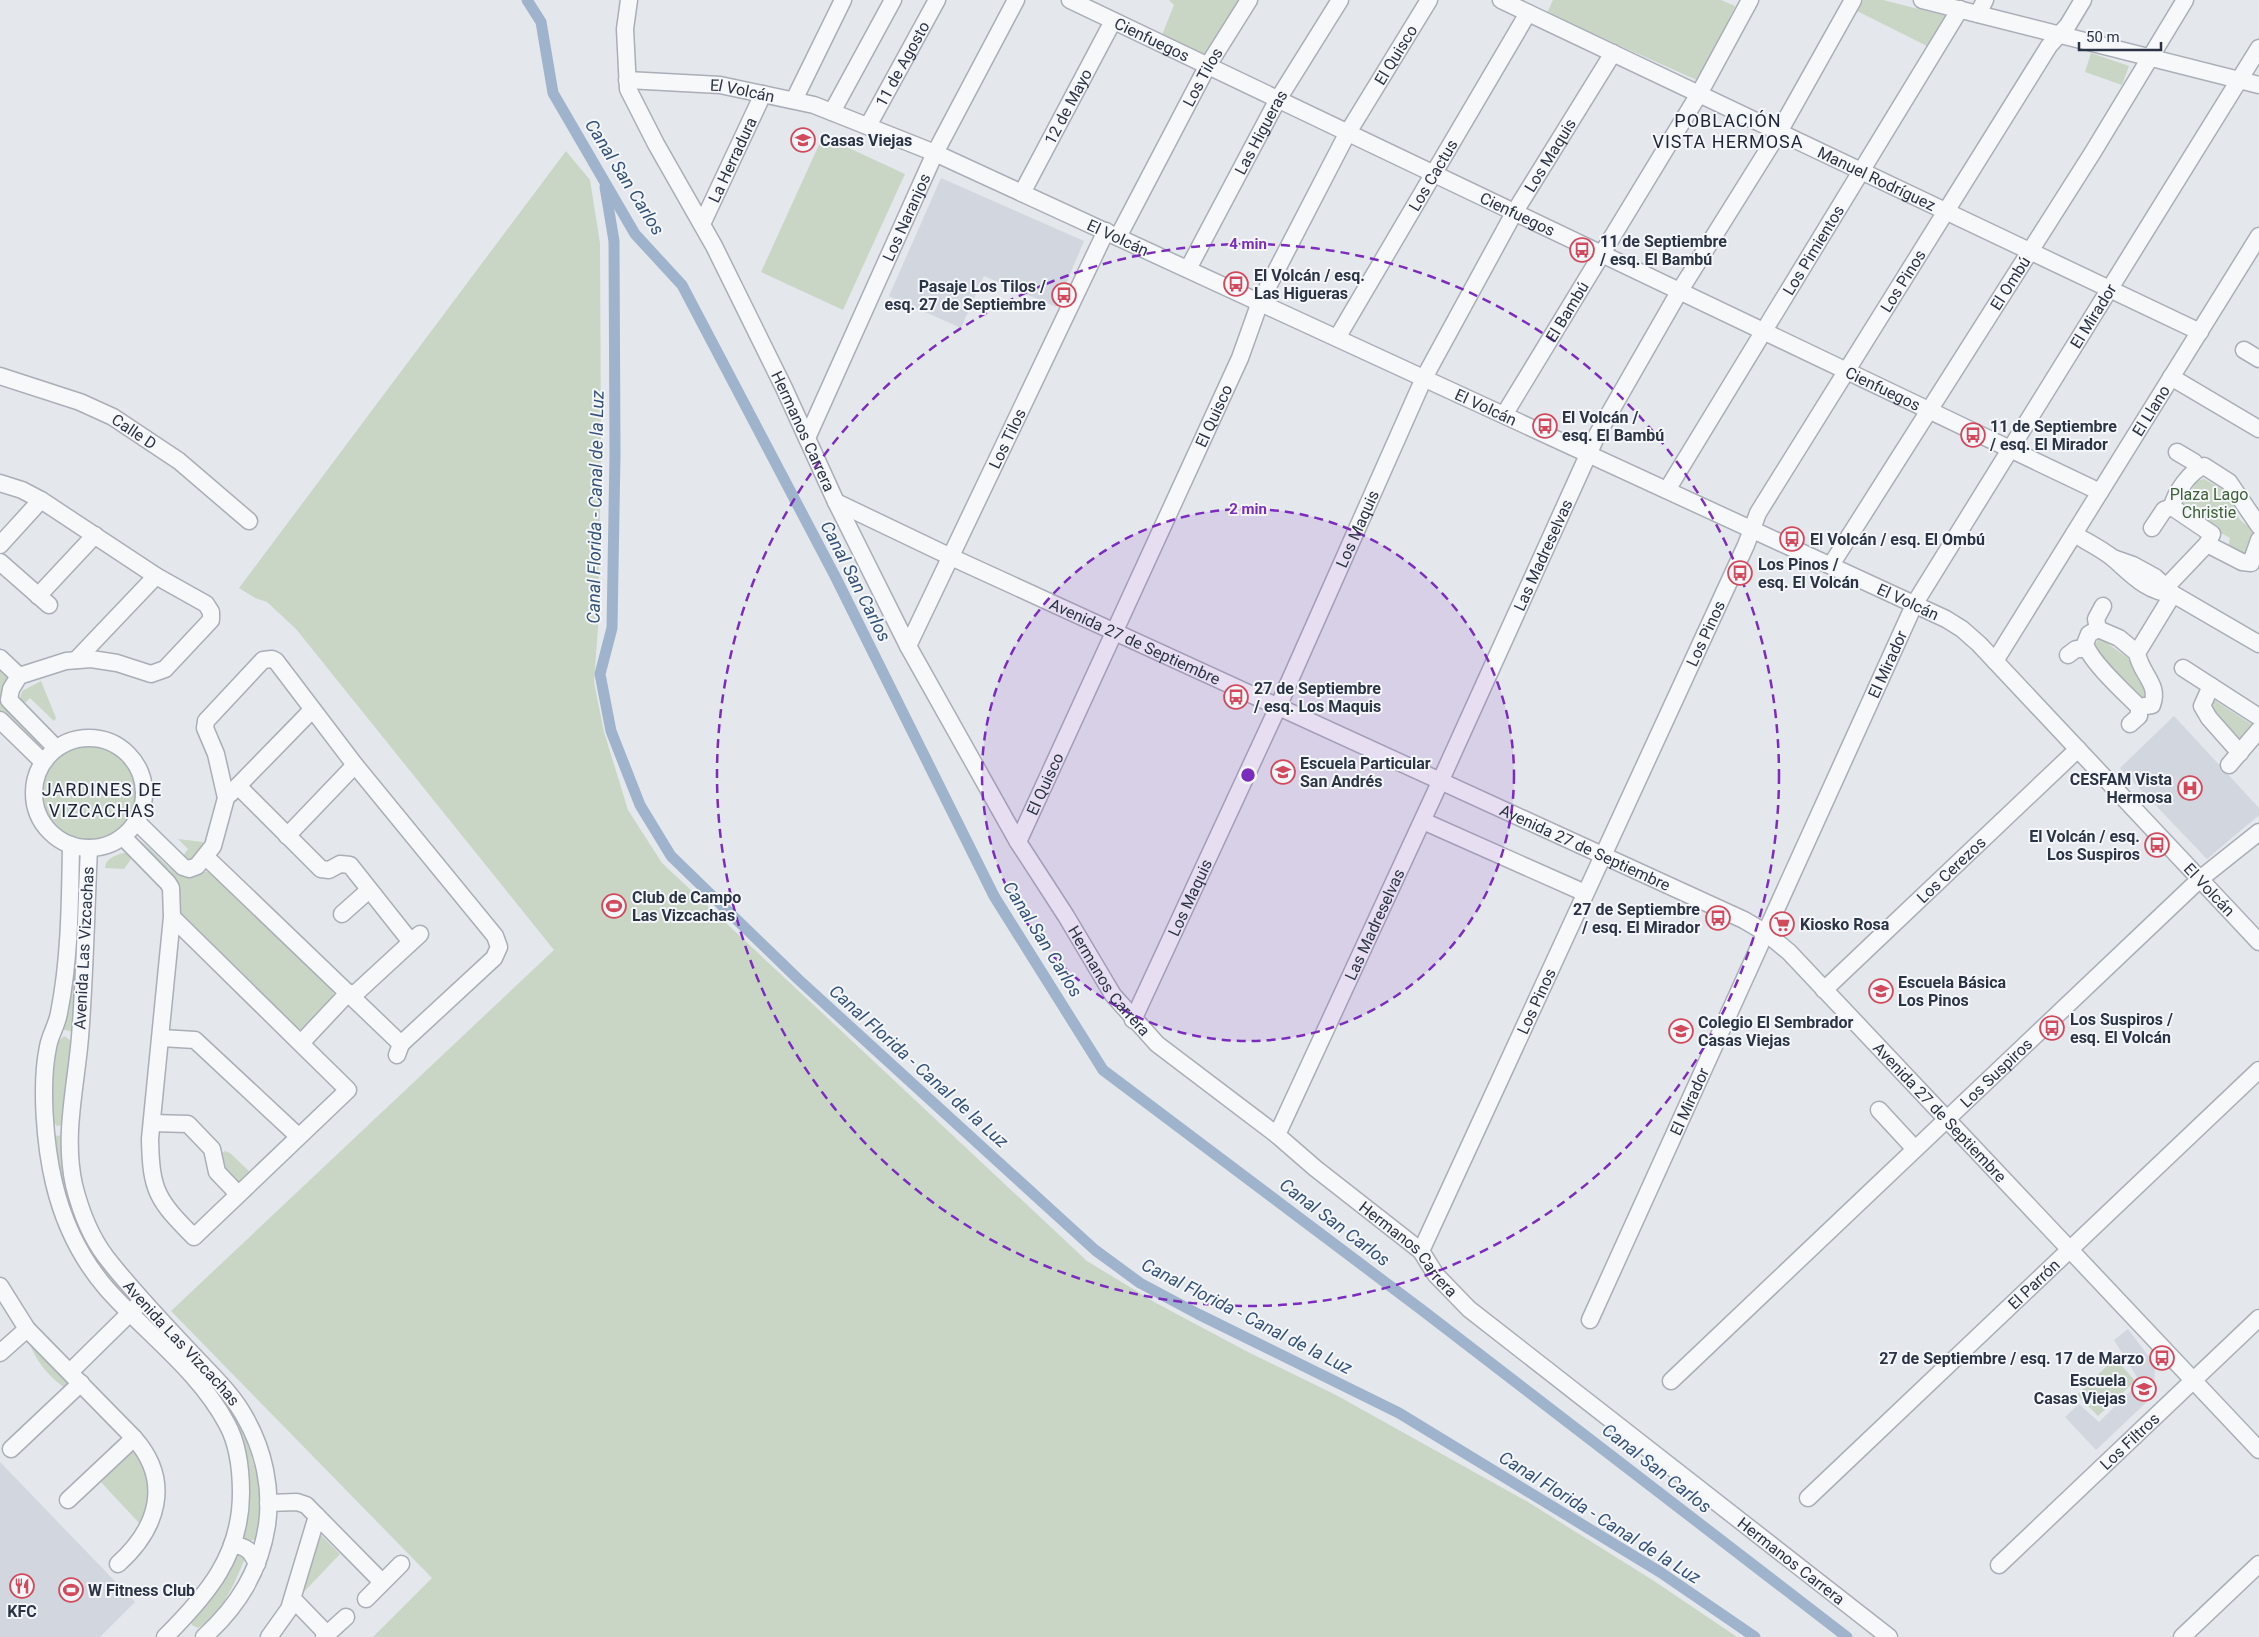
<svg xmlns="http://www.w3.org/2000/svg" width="2259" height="1637" viewBox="0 0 2259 1637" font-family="Roboto,sans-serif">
	<rect width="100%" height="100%" fill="#e4e7ec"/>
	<g fill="#d2d6de">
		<polygon points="941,178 1084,241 1056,307 984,276 961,328 889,296"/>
		<polygon points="2174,716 2259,808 2259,815 2207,859 2120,768"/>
		<polygon points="2128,1329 2155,1365 2154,1395 2096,1450 2065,1417 2079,1404 2099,1422 2140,1382 2114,1340"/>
		<polygon points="0,1462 135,1602 100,1637 0,1637"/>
	</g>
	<g fill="#c9d6c5">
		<polygon points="1169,0 1242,0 1209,52 1201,54 1162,35 1174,5"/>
		<polygon points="1553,0 1721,0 1735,6 1701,82 1547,13"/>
		<polygon points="1863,0 1883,0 1946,16 1927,46 1857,11"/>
		<polygon points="2091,53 2129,66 2122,85 2085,72"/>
		<polygon points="823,136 905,174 843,310 761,272"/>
		<polygon points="566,151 590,180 600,243 601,454 598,628 594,682 604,732 628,810 662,863 1087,1261 1156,1303 1248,1352 1336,1395 1528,1502 1654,1581 1737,1637 373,1637 432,1578 171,1311 554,950 296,629 267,602 255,598 239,588"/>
		<polygon points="2204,479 2226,491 2240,520 2255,532 2251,554 2247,560 2228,550 2230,538 2186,513 2183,505 2197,481"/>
		<path d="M2100,638l28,20 9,20 11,16 -3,9 -48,-45c-3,-8 -3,-14 3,-20z"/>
		<polygon points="0,664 5,669 43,746 39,746 0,712"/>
		<polygon points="41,681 56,718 54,721 30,698 25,703 20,699 22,691"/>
		<polygon points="2211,698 2257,728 2242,747 2206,706"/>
		<circle cx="89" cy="792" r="49"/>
		<path d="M136,839c18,8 33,36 52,37 8,1 15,-5 23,-5l123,117 -1,9 -31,32h-10l-118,-118z"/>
		<polygon points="178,839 203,842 204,844 198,856 190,861 183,856 188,849"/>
		<polygon points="79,852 84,854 73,1032 61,1029"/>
		<path d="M123,853h4l5,5 -8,11 -19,-1c1,-10 9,-12 18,-15z"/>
		<path d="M64,1036l6,4 4,10 -10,75 -7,1c-15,-15 -5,-61 -2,-81z"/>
		<polygon points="64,1133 71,1207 87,1242 129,1301 126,1300 83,1245 67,1209 51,1134 58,1136"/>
		<polygon points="225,1151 230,1153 251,1173 238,1185 221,1168 221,1154"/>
		<polygon points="154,1320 234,1410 246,1438 262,1494 260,1522 255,1539 247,1542 242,1538 237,1439 150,1322"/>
		<path d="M27,1338l47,44 -8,7c-21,-16 -29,-27 -39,-51z"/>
		<polygon points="2115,1358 2135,1381 2098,1416 2077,1395"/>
		<polygon points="134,1445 140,1452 151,1495 142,1526 98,1479"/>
		<polygon points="317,1531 340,1554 300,1596"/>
		<path d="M233,1550l13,6c-12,28 -22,55 -48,72l-6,-3 -2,-5z"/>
	</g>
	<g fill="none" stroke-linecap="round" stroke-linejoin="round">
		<g stroke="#9fb4cc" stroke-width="11">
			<polyline points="527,0 541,22 553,93 635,234 682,285 836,578 994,896 1103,1070 1422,1310 1847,1637"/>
			<polyline points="605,187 614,241 615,454 612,628 600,674 611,731 640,805 671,856 799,980 960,1127 1095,1250 1140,1283 1198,1314 1399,1413 1660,1572 1755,1637"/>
		</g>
		<g stroke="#a9aeb7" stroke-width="19">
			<g id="minor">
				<path id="s1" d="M629,0l-4,29 3,60 28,55 58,102 70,142 52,114 72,144 110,196 48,74 47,79 44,49 120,91 38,33 106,83 15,24 33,34 420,328"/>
				<path id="s2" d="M1070,0l1030,492"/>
				<path id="s3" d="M1501,0l699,332"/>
				<polyline points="1922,0 2259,85"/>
				<polyline points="1978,14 1985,0"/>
				<path id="s4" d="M627,80l93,5 94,20 121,48 1011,466 16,10 17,15 280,298"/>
				<polyline points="794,100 843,0"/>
				<polyline points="832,112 893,0"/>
				<path id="s5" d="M868,126l69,-126"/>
				<path id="s6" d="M1022,193l91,-172"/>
				<path id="s7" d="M702,224l61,-130"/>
				<path id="s8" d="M1118,237l89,-170 42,-67"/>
				<path id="s9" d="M1188,269l89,-168 63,-101"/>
				<path id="s10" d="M1337,338l191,-325"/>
				<polyline points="2244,350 2259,359"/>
				<path id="s11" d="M0,376l80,26 33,15 66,44 70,60"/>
				<polyline points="2171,377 2259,429"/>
				<path id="s12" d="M1504,415l195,-321 51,-94"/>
				<path id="s13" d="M807,438l128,-285 81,-153"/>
				<polyline points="2177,452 2194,462 2197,469"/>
				<polyline points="0,483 22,490 41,500 156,576 206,604 211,612 211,620 165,669 151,674 117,663 91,659 66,661 19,676 11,689 9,700 56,748"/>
				<path id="s14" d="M1667,490l293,-481"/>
				<path id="s15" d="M836,502l115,55 793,363 22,13 23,19 470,498"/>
				<polyline points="2152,528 2164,510 2172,507"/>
				<path d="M2074,534c13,8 28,15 40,25 18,16 33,33 59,35"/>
				<polyline points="2207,544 2242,562 2251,563 2259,540"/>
				<polyline points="0,545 41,500"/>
				<polyline points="2113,558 2133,565 2155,577 2173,594 2259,644"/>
				<polyline points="0,562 49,605"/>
				<path id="s16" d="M1831,565l262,-413 92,-152"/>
				<path d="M2167,586l40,-42 5,-10 -40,-27c3,-14 18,-36 32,-41l25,16 30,44"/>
				<polyline points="38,596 95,535"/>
				<polyline points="2098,629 2096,619 2103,606"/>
				<path id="s17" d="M908,646l198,-415"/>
				<path d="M2137,653l-18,-15 -21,-9 -9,5 -4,10c6,18 39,48 54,63l13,-2c8,-21 -11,-30 -15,-52l36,-59"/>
				<polyline points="2068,655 2076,649 2087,649"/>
				<polyline points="0,658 19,676"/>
				<polyline points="76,660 156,576"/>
				<path id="s18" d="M1995,661l264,-425"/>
				<polyline points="2183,668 2259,717"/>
				<polyline points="2211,686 2202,706 2209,718 2240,753"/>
				<polyline points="0,720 43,762"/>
				<polyline points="2130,724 2139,716 2139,707"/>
				<circle cx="89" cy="793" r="55"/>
				<polyline points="2229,765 2259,730"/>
				<polyline points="238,786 321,869 329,870 340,864 350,865 411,942"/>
				<polyline points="230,794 312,710"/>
				<polyline points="1423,821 1585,893"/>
				<polyline points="137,822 183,867 189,869 197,866 213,846 226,798 216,754 205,728 206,721 263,660 272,659 276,661 355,765 495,936 499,947 494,958 401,1044"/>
				<polyline points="287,836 355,765"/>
				<path d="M123,837l45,46 3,5 1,29 -22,222c1,52 7,61 44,98l154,-147 -176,-173"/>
				<path id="s19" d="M1018,842l222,-484 20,-56 87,-168 82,-134"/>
				<path d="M71,845c-1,56 -1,113 -12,168 -2,12 -9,22 -11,34 -8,38 -3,98 6,136 9,38 27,76 53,106 39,44 92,82 120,135 11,20 14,46 14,69 0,63 -34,102 -76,144"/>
				<path id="s20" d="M89,848c-3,63 -4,126 -9,189 -4,50 -17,98 -6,148 6,24 16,51 32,72 27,35 59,68 90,101 18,19 38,38 50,61 18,32 26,70 21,106 -7,46 -29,81 -63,112"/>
				<polyline points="206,857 401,1044 397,1055"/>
				<polyline points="342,914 369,890"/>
				<path id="s21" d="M1824,990l254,-241"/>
				<path id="s22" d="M1133,1020l145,-313 146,-329 90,-165 99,-160"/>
				<polyline points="161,1038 195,1040 298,1136"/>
				<polyline points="302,1042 348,993 356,993 420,934"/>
				<polyline points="1879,1110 1915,1149"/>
				<polyline points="152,1123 188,1124 212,1149 217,1172 238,1194"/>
				<path id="s23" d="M1277,1135l158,-342 162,-358 82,-143 100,-160 74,-132"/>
				<path id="s24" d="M1421,1251l325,-706 12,-32 291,-467 19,-21 15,-25"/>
				<path d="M0,1286l27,43 107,109c39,44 23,91 -16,126"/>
				<path id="s25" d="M1590,1320l325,-717 344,-555"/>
				<polyline points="0,1353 27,1329"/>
				<polyline points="70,1372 138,1305"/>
				<path id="s26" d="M1671,1381l529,-502 59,-47"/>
				<polyline points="11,1449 81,1383"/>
				<path id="s27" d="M1808,1498l451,-428"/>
				<polyline points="68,1500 134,1438"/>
				<polyline points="268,1503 297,1502 306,1505 382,1582"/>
				<path d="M232,1545c15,1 19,6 25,19"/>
				<path id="s28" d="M1999,1565l260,-247"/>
				<polyline points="293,1599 327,1634"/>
				<polyline points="366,1599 401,1564"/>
				<polyline points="269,1637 289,1609 317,1516"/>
				<polyline points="324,1637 346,1617"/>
				<polyline points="2182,1637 2259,1564"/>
			</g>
		</g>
		<use href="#minor" stroke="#f7f8fa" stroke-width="16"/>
	</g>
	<circle cx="1248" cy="775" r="266" fill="#7b2cbf" fill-opacity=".12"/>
	<g fill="none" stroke="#7b2cbf" stroke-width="2.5" stroke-dasharray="9 6">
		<circle cx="1248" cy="775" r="266"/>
		<circle cx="1248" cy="775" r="531"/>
	</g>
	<defs>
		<g id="school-ring" transform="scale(1.25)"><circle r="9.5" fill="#f4f6f9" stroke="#d1495b" stroke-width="1.5"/><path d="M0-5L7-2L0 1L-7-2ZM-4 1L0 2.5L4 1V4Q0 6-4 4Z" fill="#d1495b"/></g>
		<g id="bus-ring" transform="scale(1.25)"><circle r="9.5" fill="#f4f6f9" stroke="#d1495b" stroke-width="1.5"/><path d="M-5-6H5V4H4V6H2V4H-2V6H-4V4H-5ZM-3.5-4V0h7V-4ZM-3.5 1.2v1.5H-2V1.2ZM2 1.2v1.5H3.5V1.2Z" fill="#d1495b"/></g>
		<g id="hospital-ring" transform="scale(1.25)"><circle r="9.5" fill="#f4f6f9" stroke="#d1495b" stroke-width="1.5"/><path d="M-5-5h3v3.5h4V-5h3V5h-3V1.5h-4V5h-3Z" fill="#d1495b"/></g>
		<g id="stadium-ring" transform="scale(1.25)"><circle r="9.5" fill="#f4f6f9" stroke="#d1495b" stroke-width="1.5"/><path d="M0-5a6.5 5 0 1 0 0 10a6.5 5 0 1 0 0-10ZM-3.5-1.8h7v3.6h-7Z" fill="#d1495b"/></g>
		<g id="supermarket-ring" transform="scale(1.25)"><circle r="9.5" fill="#f4f6f9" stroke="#d1495b" stroke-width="1.5"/><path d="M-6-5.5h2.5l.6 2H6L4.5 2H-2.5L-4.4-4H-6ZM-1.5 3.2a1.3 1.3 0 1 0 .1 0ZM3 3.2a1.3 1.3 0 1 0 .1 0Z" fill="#d1495b"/></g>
		<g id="restaurant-ring" transform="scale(1.25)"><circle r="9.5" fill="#f4f6f9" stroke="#d1495b" stroke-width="1.5"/><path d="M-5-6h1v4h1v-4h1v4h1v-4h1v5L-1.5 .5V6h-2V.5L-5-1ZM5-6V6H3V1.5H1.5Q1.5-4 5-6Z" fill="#d1495b"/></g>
	</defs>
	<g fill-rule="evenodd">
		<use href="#school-ring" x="803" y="140"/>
		<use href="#bus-ring" x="1582" y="250"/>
		<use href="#bus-ring" x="1236" y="284"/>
		<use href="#bus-ring" x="1064" y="295"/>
		<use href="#bus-ring" x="1545" y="426"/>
		<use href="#bus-ring" x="1973" y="435"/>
		<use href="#bus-ring" x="1792" y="539"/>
		<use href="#bus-ring" x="1740" y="573"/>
		<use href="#bus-ring" x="1236" y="697"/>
		<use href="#school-ring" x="1283" y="772"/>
		<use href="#hospital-ring" x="2190" y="788"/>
		<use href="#bus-ring" x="2157" y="845"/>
		<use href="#stadium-ring" x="614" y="906"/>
		<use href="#bus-ring" x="1718" y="918"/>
		<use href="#supermarket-ring" x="1782" y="924"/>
		<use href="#school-ring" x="1881" y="991"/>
		<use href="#bus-ring" x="2052" y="1028"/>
		<use href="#school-ring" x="1681" y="1031"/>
		<use href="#bus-ring" x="2162" y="1358"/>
		<use href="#school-ring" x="2144" y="1389"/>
		<use href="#restaurant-ring" x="22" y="1586"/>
		<use href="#stadium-ring" x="71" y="1590"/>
	</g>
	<g text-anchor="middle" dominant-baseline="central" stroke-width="4" stroke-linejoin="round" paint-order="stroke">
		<g font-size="16" fill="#2b3445" stroke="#f4f6f9">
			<text stroke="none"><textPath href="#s2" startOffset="91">Cienfuegos</textPath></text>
			<text stroke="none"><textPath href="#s19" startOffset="874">El Quisco</textPath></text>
			<text stroke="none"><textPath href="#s5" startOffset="71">11 de Agosto</textPath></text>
			<text stroke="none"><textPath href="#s8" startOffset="181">Los Tilos</textPath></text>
			<text stroke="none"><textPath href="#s4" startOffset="116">El Volcán</textPath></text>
			<text stroke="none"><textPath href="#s6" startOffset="98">12 de Mayo</textPath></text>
			<text stroke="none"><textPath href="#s9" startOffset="155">Las Higueras</textPath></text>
			<text stroke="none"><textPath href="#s22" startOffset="961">Los Maquis</textPath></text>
			<text stroke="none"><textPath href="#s7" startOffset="71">La Herradura</textPath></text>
			<text stroke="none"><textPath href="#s10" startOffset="189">Los Cactus</textPath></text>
			<text stroke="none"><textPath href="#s3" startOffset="416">Manuel Rodríguez</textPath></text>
			<text stroke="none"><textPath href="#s2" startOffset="496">Cienfuegos</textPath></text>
			<text stroke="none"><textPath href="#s13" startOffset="242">Los Naranjos</textPath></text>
			<text stroke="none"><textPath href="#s4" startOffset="521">El Volcán</textPath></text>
			<text stroke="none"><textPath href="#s14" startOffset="281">Los Pimientos</textPath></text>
			<text stroke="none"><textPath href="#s24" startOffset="1085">Los Pinos</textPath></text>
			<text stroke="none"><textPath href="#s16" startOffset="334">El Ombú</textPath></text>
			<text stroke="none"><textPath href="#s12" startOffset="121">El Bambú</textPath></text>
			<text stroke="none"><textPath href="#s25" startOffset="1125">El Mirador</textPath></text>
			<text stroke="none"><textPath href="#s2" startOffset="901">Cienfuegos</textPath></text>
			<text stroke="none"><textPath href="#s4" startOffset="926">El Volcán</textPath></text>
			<text stroke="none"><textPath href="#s18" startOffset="295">El Llano</textPath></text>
			<text stroke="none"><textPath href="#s19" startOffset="469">El Quisco</textPath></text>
			<text stroke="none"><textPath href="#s1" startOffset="474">Hermanos Carrera</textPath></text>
			<text stroke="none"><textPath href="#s11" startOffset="146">Calle D</textPath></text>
			<text stroke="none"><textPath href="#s17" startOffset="230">Los Tilos</textPath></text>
			<text stroke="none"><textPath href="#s22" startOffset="540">Los Maquis</textPath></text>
			<text stroke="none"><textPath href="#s23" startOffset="638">Las Madreselvas</textPath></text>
			<text stroke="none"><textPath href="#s4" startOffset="1391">El Volcán</textPath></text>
			<text stroke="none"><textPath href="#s24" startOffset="680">Los Pinos</textPath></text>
			<text stroke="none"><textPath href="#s15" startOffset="330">Avenida 27 de Septiembre</textPath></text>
			<text stroke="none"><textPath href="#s25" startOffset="720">El Mirador</textPath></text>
			<text stroke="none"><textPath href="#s19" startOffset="64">El Quisco</textPath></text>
			<text stroke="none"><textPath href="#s15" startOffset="825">Avenida 27 de Septiembre</textPath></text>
			<text stroke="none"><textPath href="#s21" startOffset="175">Los Cerezos</textPath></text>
			<text stroke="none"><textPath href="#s4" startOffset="1811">El Volcán</textPath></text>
			<text stroke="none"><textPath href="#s22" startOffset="135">Los Maquis</textPath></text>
			<text stroke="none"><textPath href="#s23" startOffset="232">Las Madreselvas</textPath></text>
			<text transform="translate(84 948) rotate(-87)">Avenida Las Vizcachas</text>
			<text stroke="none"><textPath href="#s1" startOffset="1104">Hermanos Carrera</textPath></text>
			<text stroke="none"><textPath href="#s24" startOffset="275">Los Pinos</textPath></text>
			<text stroke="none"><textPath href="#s26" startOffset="448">Los Suspiros</textPath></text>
			<text stroke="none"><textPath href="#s25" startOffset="240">El Mirador</textPath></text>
			<text stroke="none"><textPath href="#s15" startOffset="1275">Avenida 27 de Septiembre</textPath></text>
			<text stroke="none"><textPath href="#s1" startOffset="1509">Hermanos Carrera</textPath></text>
			<text stroke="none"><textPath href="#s27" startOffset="311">El Parrón</textPath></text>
			<text stroke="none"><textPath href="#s20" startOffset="532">Avenida Las Vizcachas</textPath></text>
			<text stroke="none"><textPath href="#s28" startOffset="180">Los Filtros</textPath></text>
			<text stroke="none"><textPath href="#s1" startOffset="2004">Hermanos Carrera</textPath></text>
		</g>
		<g font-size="16" font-weight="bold" fill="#2b3445" stroke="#f4f6f9" text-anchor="start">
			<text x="820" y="140">Casas Viejas</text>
			<text x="1600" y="241">11 de Septiembre<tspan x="1600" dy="18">/ esq. El Bambú</tspan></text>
			<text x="1254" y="275">El Volcán / esq.<tspan x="1254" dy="18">Las Higueras</tspan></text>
			<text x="1046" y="286" text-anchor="end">Pasaje Los Tilos /<tspan x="1046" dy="18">esq. 27 de Septiembre</tspan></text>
			<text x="1562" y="417">El Volcán /<tspan x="1562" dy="18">esq. El Bambú</tspan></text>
			<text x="1990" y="426">11 de Septiembre<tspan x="1990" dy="18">/ esq. El Mirador</tspan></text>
			<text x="1810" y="539">El Volcán / esq. El Ombú</text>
			<text x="1758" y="564">Los Pinos /<tspan x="1758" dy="18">esq. El Volcán</tspan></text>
			<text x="1254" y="688">27 de Septiembre<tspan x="1254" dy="18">/ esq. Los Maquis</tspan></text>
			<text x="1300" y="763">Escuela Particular<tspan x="1300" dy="18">San Andrés</tspan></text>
			<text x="2172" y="779" text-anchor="end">CESFAM Vista<tspan x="2172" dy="18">Hermosa</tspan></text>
			<text x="2140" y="836" text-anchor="end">El Volcán / esq.<tspan x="2140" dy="18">Los Suspiros</tspan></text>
			<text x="632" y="897">Club de Campo<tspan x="632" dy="18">Las Vizcachas</tspan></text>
			<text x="1700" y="909" text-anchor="end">27 de Septiembre<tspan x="1700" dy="18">/ esq. El Mirador</tspan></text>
			<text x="1800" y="924">Kiosko Rosa</text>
			<text x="1898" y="982">Escuela Básica<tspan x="1898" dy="18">Los Pinos</tspan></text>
			<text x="2070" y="1019">Los Suspiros /<tspan x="2070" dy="18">esq. El Volcán</tspan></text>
			<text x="1698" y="1022">Colegio El Sembrador<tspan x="1698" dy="18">Casas Viejas</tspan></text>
			<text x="2144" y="1358" text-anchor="end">27 de Septiembre / esq. 17 de Marzo</text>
			<text x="2126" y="1380" text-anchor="end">Escuela<tspan x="2126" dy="18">Casas Viejas</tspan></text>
			<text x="88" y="1590">W Fitness Club</text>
			<text x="22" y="1611" text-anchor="middle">KFC</text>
		</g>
		<g font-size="16" fill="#3f6138" stroke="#f4f6f9">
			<text x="2209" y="494">Plaza Lago<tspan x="2209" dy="18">Christie</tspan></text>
		</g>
		<g font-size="18" letter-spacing="1" fill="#1d2536" stroke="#f4f6f9">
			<text x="1728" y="120">POBLACIÓN<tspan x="1728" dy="21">VISTA HERMOSA</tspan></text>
			<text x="102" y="789">JARDINES DE<tspan x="102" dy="21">VIZCACHAS</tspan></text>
		</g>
		<g font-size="18" font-style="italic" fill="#34527a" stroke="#f4f6f9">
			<text transform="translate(625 177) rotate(58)">Canal San Carlos</text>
			<text transform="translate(595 507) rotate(-89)">Canal Florida - Canal de la Luz</text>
			<text transform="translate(856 581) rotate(63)">Canal San Carlos</text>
			<text transform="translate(1043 939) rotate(58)">Canal San Carlos</text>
			<text transform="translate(919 1066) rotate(42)">Canal Florida - Canal de la Luz</text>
			<text transform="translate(1335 1222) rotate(37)">Canal San Carlos</text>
			<text transform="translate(1247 1316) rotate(27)">Canal Florida - Canal de la Luz</text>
			<text transform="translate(1657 1468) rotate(38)">Canal San Carlos</text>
			<text transform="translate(1600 1517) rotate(32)">Canal Florida - Canal de la Luz</text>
		</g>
	</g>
	<circle cx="1248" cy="775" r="8" fill="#7b2cbf" stroke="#f4f6f9" stroke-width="2.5"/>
	<g font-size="15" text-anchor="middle" font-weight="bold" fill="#7b2cbf" stroke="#f4f6f9" stroke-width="4" stroke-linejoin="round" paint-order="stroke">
		<text x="1248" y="249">4 min</text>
		<text x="1248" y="514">2 min</text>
	</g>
	<path d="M2079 42v8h82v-8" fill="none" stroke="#2b3445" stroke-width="2.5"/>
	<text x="2086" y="42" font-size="15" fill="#2b3445" stroke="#f4f6f9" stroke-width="4" paint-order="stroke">50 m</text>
</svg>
